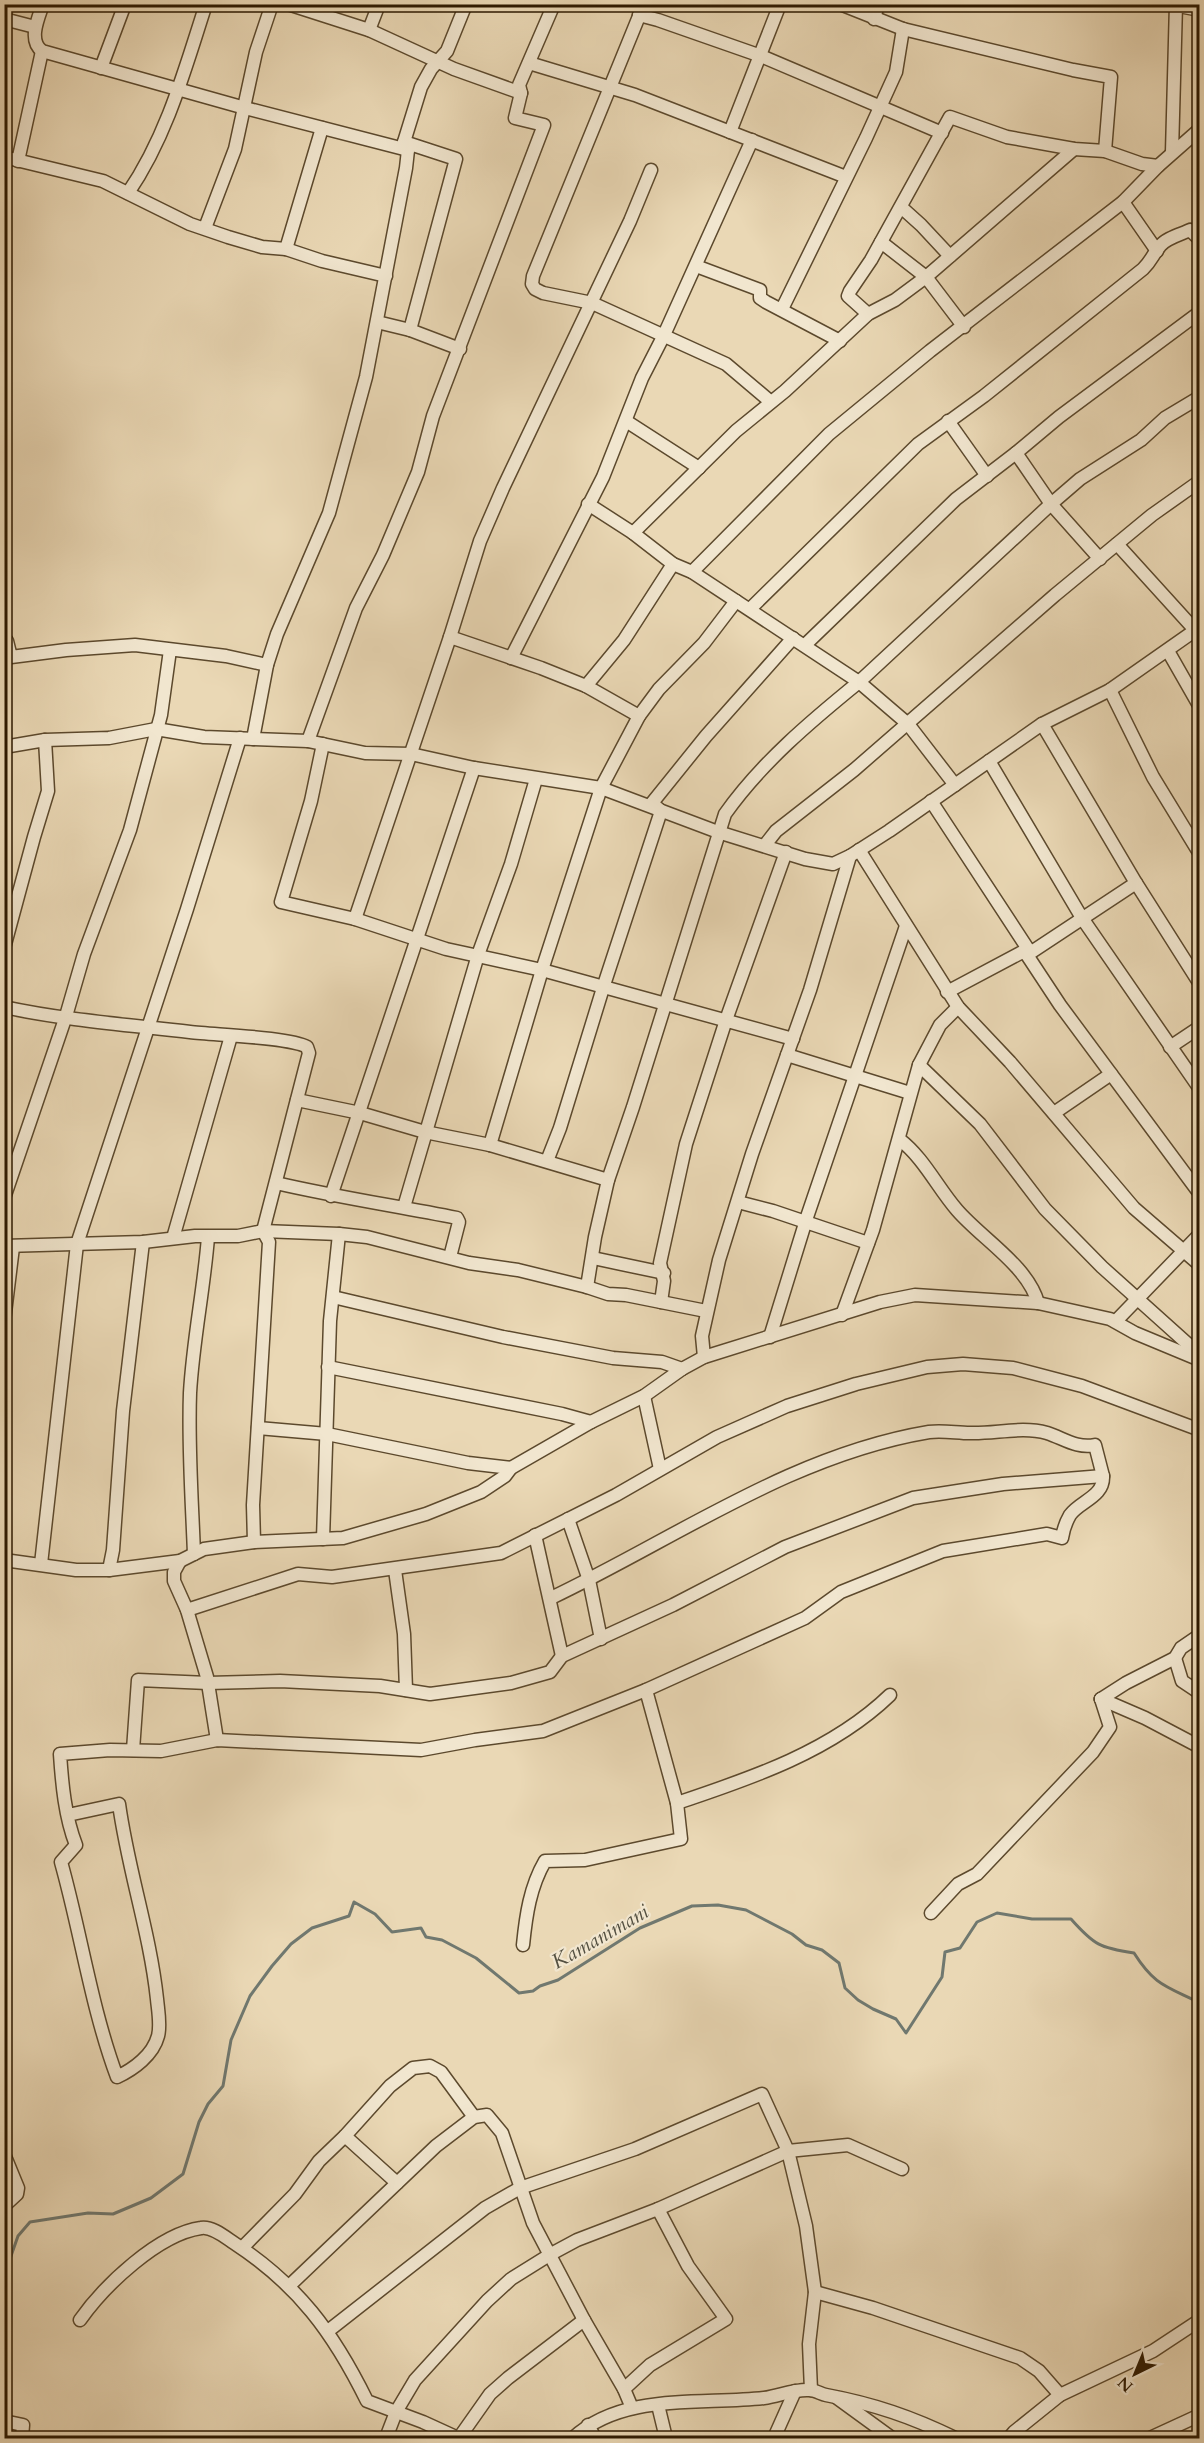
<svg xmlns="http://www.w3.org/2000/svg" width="1204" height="2443" viewBox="0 0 1204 2443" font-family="Cardo,serif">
	<rect width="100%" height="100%" fill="#ead8b5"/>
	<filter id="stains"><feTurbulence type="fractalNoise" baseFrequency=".00333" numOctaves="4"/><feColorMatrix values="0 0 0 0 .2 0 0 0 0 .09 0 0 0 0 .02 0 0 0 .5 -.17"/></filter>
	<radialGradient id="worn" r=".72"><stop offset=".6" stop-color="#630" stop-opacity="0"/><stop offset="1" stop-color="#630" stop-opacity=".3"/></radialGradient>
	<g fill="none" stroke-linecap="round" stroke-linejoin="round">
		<path stroke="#70786f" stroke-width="3" d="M4,2276l14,-40 12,-14 58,-9 25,1 38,-16 32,-24 16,-52 9,-18 15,-18 8,-46 19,-44 22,-30 19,-22 21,-16 37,-12 5,-14 21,12 17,18 29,-4 5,9 16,3 34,18 43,35 14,-2 7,-5 18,-6 82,-52 52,-22 26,-1 28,5 46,24 14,11 16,5 17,13 6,25 13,12 15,9 23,10 10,14 36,-56 3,-25 15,-4 17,-26 20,-9 35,6h39c23,26 29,29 63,34 21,33 32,33 66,50"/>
		<g stroke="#5c492d" stroke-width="15">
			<g id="minor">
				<path d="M43,4c-5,15 -15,36 -1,47l203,57 163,42"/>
				<polyline points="288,4 369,30 454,69 521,93"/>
				<polyline points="644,4 533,276 532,284 535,289 543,293 592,303 726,364 771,402"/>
				<polyline points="840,4 903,29 1073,70 1111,77 1105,151"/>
				<polyline points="1168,4 1200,10"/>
				<polyline points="639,15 658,20 761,56 942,133"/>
				<polyline points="4,19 35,27"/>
				<polyline points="874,19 878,4"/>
				<polyline points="369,30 379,4"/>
				<polyline points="529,63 635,95 846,177"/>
				<polyline points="101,68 125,4"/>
				<polyline points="730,132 780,4"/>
				<polyline points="404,142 456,159 410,330"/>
				<polyline points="1172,152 1176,4"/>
				<polyline points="4,157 103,181 190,224 228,237 262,247 286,249 322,261 386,276"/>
				<polyline points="18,161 42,51"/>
				<path d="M128,193c39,-57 57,-124 78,-189"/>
				<polyline points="1123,202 1157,251"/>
				<polyline points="901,207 921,225 950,256"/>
				<polyline points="205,228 235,149 256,52 272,4"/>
				<polyline points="881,242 926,277 964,327"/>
				<polyline points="286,249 322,128"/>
				<polyline points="696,266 760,290 760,298 766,302 840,341"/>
				<polyline points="782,309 866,138 896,72 903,29"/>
				<polyline points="868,314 848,296 850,291 871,260 950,117 1007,137 1074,149 1105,151 1142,164 1158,166"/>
				<polyline points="377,322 410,330 460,349"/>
				<polyline points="626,421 699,468"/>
				<polyline points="948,421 987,476"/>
				<polyline points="1016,453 1051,504 1100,559"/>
				<polyline points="588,504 633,533 673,564 692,572 859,682 908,724 955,785"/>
				<polyline points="633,533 736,431 785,391 868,314 895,300 926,277 1074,149"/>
				<polyline points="1117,544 1195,630"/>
				<polyline points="692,572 829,434 930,351 1123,202 1158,166 1200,129"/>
				<path d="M750,609l168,-165 66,-48 159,-127c9,-9 10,-15 17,-23 6,-8 22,-12 30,-16l10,10"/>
				<polyline points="450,637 541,668 586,686 639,716"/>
				<polyline points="4,642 7,641 11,657 66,650 135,645 226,656 267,665"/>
				<polyline points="805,645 956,499 1016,453 1059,417 1200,312"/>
				<polyline points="1168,651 1200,707"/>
				<polyline points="511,658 603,477 642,378 664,335 752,140"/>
				<polyline points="586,686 624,640 673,564"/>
				<polyline points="1110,690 1153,777 1200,854"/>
				<polyline points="1042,724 1136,883 1200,984"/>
				<polyline points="253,739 267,665 277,634 329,513 366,377 406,168 408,150 404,142 421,87 431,69 447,51 466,4"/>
				<polyline points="308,741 356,608 383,555 418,472 433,416 544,125 515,118 521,93 519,85 554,4"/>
				<polyline points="323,744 311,801 281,902 355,919 446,949 542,970 793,1039"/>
				<polyline points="4,747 45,740 109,738 156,729 204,737 308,741 365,753 411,754 474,768 601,788 718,832 805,859 833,864 850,856 889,831 1042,724 1110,690 1200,627"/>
				<polyline points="989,761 1082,918 1200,1089"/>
				<polyline points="931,801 1028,949 1027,955 1060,1005 1200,1194"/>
				<polyline points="765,845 776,831 854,770 1055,595 1152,515 1200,481"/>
				<polyline points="859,850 958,1007 1010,1062 1134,1208 1200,1265"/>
				<polyline points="355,919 450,637 480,541 503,488 630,221 651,170"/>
				<polyline points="4,948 34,837 48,791 45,740"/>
				<polyline points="1027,955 1136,883"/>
				<polyline points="947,992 1028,949"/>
				<path d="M4,1007c60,13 126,18 186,25 24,3 100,5 117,15l2,6 -46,178 6,11 -16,263 1,37"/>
				<polyline points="1170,1047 1200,1027"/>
				<polyline points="787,1055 910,1093"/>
				<polyline points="919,1065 980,1124 1045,1209 1102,1267 1200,1355"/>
				<polyline points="297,1100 360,1113 425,1132 490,1145 608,1180"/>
				<polyline points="1054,1113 1111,1074"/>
				<path d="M899,1139c25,19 38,48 58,71 25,29 71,56 81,93"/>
				<polyline points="490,1145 542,970 601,788 639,716 659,689 704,643 736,601"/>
				<polyline points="547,1161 560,1128 603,988 661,811 652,803 706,736 793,638"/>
				<path d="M276,1183c60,14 121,23 181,35l2,4 -9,35"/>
				<polyline points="331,1196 474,768"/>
				<polyline points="4,1198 66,1016 84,954 130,830 161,715 170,650"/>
				<polyline points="738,1202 773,1211 868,1243"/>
				<polyline points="404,1207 478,955 511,864 536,779"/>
				<polyline points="173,1238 231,1036"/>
				<polyline points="4,1246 143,1242 195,1236 238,1236 263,1231 339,1234 367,1237 469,1263 518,1270 587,1287 608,1294 626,1295 706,1311"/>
				<polyline points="593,1258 664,1273"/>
				<path d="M587,1287l8,-50 13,-57 25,-73 92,-293c36,-51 86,-93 134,-132l192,-178 29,-25 61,-39 24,-22 35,-21"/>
				<polyline points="333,1297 503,1337 613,1358 662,1362 682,1369"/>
				<polyline points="661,1302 664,1281 660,1263 686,1144 726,1020 786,852"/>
				<polyline points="842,1315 873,1230 919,1065 940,1025 958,1007"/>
				<polyline points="4,1321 13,1247"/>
				<polyline points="1116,1321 1200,1234"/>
				<polyline points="770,1337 807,1217 906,926"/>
				<polyline points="704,1357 702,1336 719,1260 752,1154 810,990 850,856"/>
				<polyline points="328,1367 562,1414 591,1422"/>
				<polyline points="644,1396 660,1469"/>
				<polyline points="258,1428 327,1434 468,1463 511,1468"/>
				<polyline points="568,1519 589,1580 601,1639"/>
				<polyline points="535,1535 562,1656"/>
				<polyline points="323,1539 330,1321 339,1234"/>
				<path d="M194,1554c-2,-53 -6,-108 -4,-161 3,-53 14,-104 18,-156"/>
				<polyline points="4,1560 76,1570 109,1570 180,1561 204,1549 254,1542 343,1538 426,1514 481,1492 505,1476 511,1468 591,1422 644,1396 682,1369 704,1357 880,1302 915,1295 1038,1303 1110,1319 1135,1333 1200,1360"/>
				<polyline points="180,1561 174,1572 174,1581 187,1610 207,1677 217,1740"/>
				<polyline points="41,1564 77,1244 187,909 240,738"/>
				<polyline points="109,1570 113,1550 123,1411 143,1242"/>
				<polyline points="395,1570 404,1634 406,1690"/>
				<polyline points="187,1610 298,1574 332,1577 501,1553 616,1495 717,1437 787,1406 856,1384 927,1367 963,1364 1013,1368 1082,1386 1200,1430"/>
				<polyline points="1175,1658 1182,1681 1200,1693"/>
				<polyline points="1101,1699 1126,1683 1175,1658 1181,1648 1200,1635"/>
				<polyline points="1101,1699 1145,1718 1200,1747"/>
				<polyline points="133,1750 138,1680 208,1683 280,1681 380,1686 430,1694 511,1683 550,1672 562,1656 673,1605 785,1547 913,1498 1003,1484 1103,1476"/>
				<path d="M677,1803c75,-25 155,-52 213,-108"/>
				<path d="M68,1815l51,-11c9,66 31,129 38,195 1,11 4,26 1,37 -5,19 -24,33 -41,41 -26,-70 -36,-144 -56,-215l15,-17c-11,-28 -14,-61 -16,-91l50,-4 51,1 56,-11 204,10 54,-10 68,-9 103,-41 159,-72 36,-26 102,-41 104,-17 15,4c1,-7 4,-16 8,-23 10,-14 34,-18 33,-39l-8,-31c-18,4 -32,-7 -48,-12 -25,-7 -52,1 -77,0 -13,0 -28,-3 -41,-1 -138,23 -254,107 -378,166"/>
				<polyline points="931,1913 958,1884 977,1874 1093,1752 1110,1727 1101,1699"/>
				<path d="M523,1945c3,-30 7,-58 22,-84l40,-1 96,-21 -4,-36 -31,-113"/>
				<polyline points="345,2136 397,2183"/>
				<polyline points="4,2154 18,2188 17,2194 4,2206"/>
				<polyline points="242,2248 295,2194 319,2161 345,2136 390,2086 413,2068 430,2066 441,2072 474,2117"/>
				<polyline points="289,2286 436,2146 474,2117 487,2115 502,2133 533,2223 584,2320 624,2389 632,2408"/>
				<polyline points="815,2292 873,2308 1020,2358 1039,2371 1060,2395"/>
				<path d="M80,2320c24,-34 78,-86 121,-92 11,-2 24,9 33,15 64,42 99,89 133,158l56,21 35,16"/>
				<polyline points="328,2331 485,2208 520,2188 635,2149 762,2094 788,2151 806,2226 815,2292 809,2344 811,2390"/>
				<polyline points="624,2389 650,2365 726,2319 688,2266 658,2209"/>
				<polyline points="837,2398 892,2438"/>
				<polyline points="658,2405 666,2438"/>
				<polyline points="4,2421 23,2425 22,2438"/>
				<polyline points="588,2425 595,2438"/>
				<polyline points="386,2438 396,2412 415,2380 487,2301 511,2279 551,2254 577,2240 658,2209 788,2151 848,2145 902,2169"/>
				<polyline points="459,2438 490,2394 508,2378 584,2320"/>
				<path d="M573,2438c50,-46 128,-33 191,-40 15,-2 30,-9 45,-8 6,0 12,4 17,5 48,9 86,22 129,43"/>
				<polyline points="774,2438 795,2391"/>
				<polyline points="1009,2438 1014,2432 1060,2395 1153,2351 1200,2320"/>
				<polyline points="1150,2438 1200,2415"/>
			</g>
		</g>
		<use href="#minor" stroke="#f1e6cf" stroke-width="12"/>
	</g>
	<g text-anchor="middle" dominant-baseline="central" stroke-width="4.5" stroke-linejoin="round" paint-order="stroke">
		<g font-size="21" font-style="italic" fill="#545041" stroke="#f1e6cf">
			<text transform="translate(600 1937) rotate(-30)">Kamanimani</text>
		</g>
	</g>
	<rect width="1204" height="2443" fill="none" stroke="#ead8b5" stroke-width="24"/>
	<rect x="6" y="6" width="1192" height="2431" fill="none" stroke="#2d1900" stroke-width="3"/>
	<rect x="12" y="12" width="1180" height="2419" fill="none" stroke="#2d1900" stroke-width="1.5"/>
	<g transform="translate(1135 2374) rotate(223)" stroke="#f1e6cf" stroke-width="4.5" paint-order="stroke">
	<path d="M0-4.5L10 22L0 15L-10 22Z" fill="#2d1900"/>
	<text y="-9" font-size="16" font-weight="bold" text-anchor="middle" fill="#2d1900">N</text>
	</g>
	<rect width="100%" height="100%" filter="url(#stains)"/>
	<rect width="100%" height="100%" fill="url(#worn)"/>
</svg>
